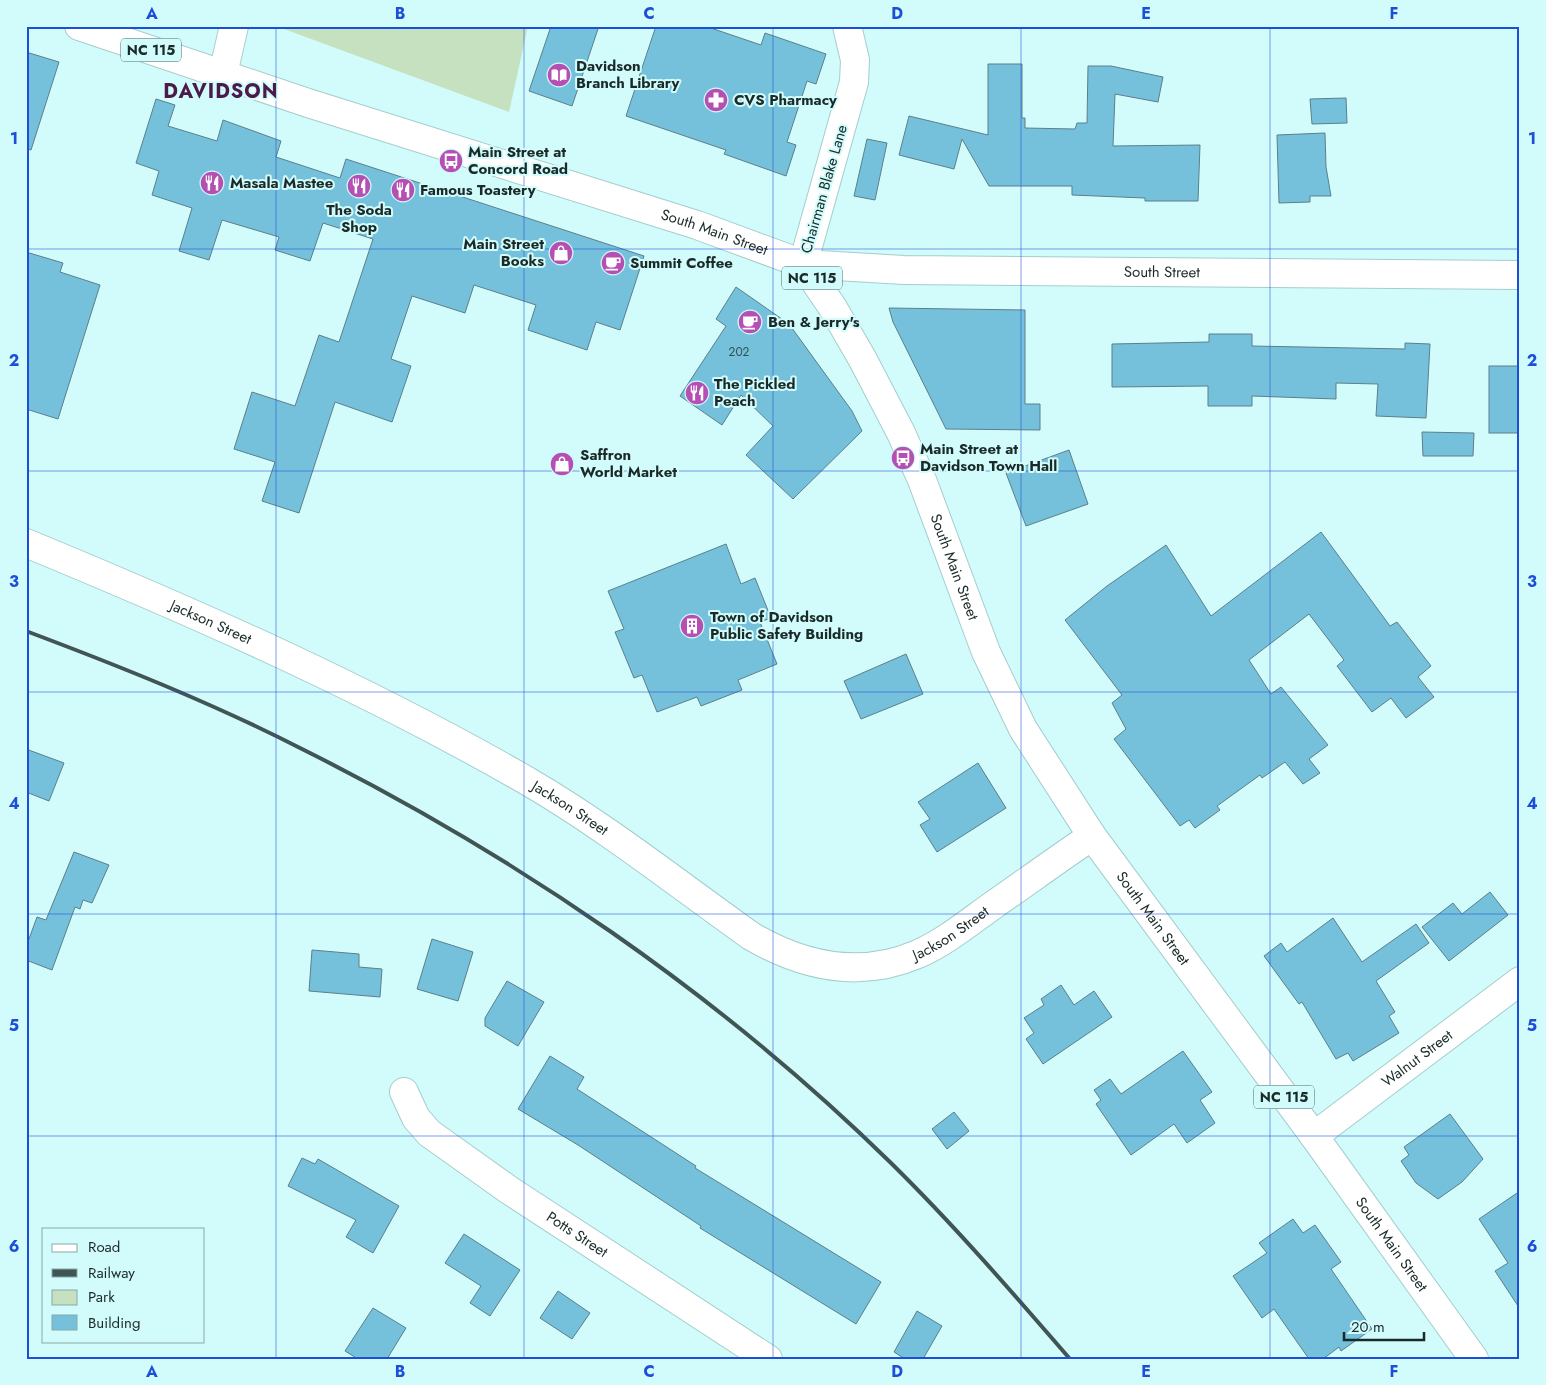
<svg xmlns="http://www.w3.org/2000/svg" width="1546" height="1385" viewBox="0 0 1546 1385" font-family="Jost,sans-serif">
	<rect width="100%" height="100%" fill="#d2fcfb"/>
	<polygon fill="#c5e1c0" points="276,26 528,26 509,112"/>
	<g fill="#75c1db" stroke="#5c7f8a">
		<polygon points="551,26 599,26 572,106 529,91"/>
		<polygon points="656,26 705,26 761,45 765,33 826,54 816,84 807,81 787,142 796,145 786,176 724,154 726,150 626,116"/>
		<polygon points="26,52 59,62 31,150 26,149"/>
		<polygon points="988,64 1022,64 1022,118 1025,118 1025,128 1075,129 1077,123 1087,123 1088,66 1111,66 1163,77 1158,102 1115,94 1113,146 1200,145 1198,201 1145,201 1145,198 1072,195 1072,186 989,186 962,139 954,169 899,155 909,116 988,135"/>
		<polygon points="1346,98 1347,123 1312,124 1310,99"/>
		<polygon points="156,99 175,105 168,126 217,141 223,120 281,141 276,157 340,178 346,159 644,256 620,330 596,322 587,350 528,330 536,305 474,285 465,313 412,296 391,359 411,366 392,422 335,402 299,513 262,501 275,462 234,449 252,392 295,406 319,335 339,342 373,239 323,223 310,261 275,250 279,237 222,220 209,260 179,251 192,208 152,195 159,171 136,163"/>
		<polygon points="1325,133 1326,167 1331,196 1310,196 1310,202 1279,203 1277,135"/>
		<polygon points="867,139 887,143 875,200 854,196"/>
		<polygon points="26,252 63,263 60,272 100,285 58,419 26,409"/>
		<polygon points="736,287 789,324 852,411 862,431 793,499 746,455 773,426 741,395 722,425 680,396 726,326 716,319"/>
		<polygon points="889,308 1025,310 1025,404 1040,404 1040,430 946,429 893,322"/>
		<polygon points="1209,334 1252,334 1252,346 1405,349 1405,343 1430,344 1426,418 1376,416 1378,384 1336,383 1336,399 1252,396 1252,406 1208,406 1208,386 1112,387 1112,344 1209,342"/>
		<rect x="1489" y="366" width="31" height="67"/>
		<polygon points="1422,432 1474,433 1473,456 1423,456"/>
		<polygon points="1069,450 1088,504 1026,526 1006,473"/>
		<polygon points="1321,532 1390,626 1397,622 1431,666 1418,677 1434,697 1406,718 1391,698 1372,712 1337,666 1344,660 1309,614 1249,660 1271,694 1281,687 1328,745 1309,759 1320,773 1303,784 1285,762 1262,778 1260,775 1217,806 1220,810 1195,828 1189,820 1180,826 1114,739 1126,729 1112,703 1122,695 1065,620 1107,586 1166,545 1211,616"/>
		<polygon points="726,544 741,584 755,578 771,618 760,622 777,664 738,680 742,690 701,706 697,697 657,712 642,675 634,678 615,632 624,629 608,591"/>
		<polygon points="906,654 923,694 861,719 844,681"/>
		<polygon points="26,749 64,763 49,801 26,792"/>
		<polygon points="978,763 1006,808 937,852 920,825 930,819 918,802"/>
		<polygon points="74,852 109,865 92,903 83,900 80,909 75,907 52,970 26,960 26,947 37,917 46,920"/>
		<polygon points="1490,892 1508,915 1449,961 1422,927 1453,903 1462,914"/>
		<polygon points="1333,918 1362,962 1416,924 1429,943 1376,981 1395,1012 1389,1016 1399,1033 1353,1061 1348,1053 1336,1059 1302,1002 1299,1004 1264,956 1281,943 1287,952"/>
		<polygon points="432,939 473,952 458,1001 417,989"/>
		<polygon points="312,950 359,954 359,967 382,969 380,997 309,991"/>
		<polygon points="507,981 544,1002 518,1046 485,1026 485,1018"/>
		<polygon points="1061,985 1074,1005 1094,991 1112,1017 1043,1064 1026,1039 1034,1033 1024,1018 1044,1005 1041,999"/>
		<polygon points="1183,1051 1212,1092 1200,1100 1215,1123 1187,1143 1174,1124 1131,1155 1096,1104 1101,1100 1094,1090 1110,1079 1121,1094"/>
		<polygon points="550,1056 584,1077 577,1089 696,1166 695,1168 881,1282 856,1324 700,1228 701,1226 578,1145 518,1109"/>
		<polygon points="954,1112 969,1131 947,1149 932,1129"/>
		<polygon points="1450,1114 1483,1159 1462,1182 1438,1199 1416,1183 1401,1161 1409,1155 1404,1147"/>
		<polygon points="302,1158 315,1164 318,1159 399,1206 373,1253 346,1237 356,1220 288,1186"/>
		<polygon points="1520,1191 1520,1309 1495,1271 1508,1263 1479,1219"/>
		<polygon points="1293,1219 1303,1233 1315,1225 1341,1262 1331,1269 1372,1329 1341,1351 1339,1347 1323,1359 1309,1359 1274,1309 1262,1318 1233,1276 1267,1253 1259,1243"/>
		<polygon points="464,1234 520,1270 490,1316 470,1303 481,1286 445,1263"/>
		<polygon points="558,1291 590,1313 572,1339 540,1318"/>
		<polygon points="373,1308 406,1328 387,1359 358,1359 345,1351"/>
		<polygon points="917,1311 942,1326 923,1359 905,1359 894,1352"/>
	</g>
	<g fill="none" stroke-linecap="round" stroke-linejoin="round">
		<g stroke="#a4cdcc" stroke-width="30">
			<g id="minor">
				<path id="s1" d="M847,26l8,34 -1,22 -51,182 101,6 616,5"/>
				<path id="s2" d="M26,543c172,71 342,146 503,239 77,45 149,102 222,154 53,31 109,43 167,18 27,-12 50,-31 74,-48 33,-23 66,-47 100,-70"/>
				<path id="s3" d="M404,1092l12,26 13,15 80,57 259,169"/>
				<path id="s4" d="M1314,1136l206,-155"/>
			</g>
		</g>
		<g stroke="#a4cdcc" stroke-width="30">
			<g id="major">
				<path id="s5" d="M79,26l229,77 389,122 106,39 30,44 30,52 38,73 21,47 64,172 37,77 69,107 222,300 160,223"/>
				<polyline points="223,74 234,26"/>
			</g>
		</g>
		<use href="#minor" stroke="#fff" stroke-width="28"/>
		<use href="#major" stroke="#fff" stroke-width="28"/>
		<path stroke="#405554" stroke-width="4" d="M26,631c93,35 186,72 274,117 215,107 419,246 591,415 63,62 121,129 179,196"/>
	</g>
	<path fill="none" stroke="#1d4ed8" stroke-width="1" stroke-opacity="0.55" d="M276,26v1333M524,26v1333M773,26v1333M1021,26v1333M1270,26v1333M26,249h1494M26,471h1494M26,692h1494M26,914h1494M26,1136h1494"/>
	<defs>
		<g id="library-disc" transform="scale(1.25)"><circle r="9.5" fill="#b54fb3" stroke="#d2fcfb"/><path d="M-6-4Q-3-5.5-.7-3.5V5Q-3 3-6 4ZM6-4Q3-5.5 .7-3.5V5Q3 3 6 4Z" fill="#fff"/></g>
		<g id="pharmacy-disc" transform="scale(1.25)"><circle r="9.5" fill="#b54fb3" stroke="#d2fcfb"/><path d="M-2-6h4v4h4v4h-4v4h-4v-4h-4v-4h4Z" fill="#fff"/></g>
		<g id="bus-disc" transform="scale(1.25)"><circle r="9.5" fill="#b54fb3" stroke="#d2fcfb"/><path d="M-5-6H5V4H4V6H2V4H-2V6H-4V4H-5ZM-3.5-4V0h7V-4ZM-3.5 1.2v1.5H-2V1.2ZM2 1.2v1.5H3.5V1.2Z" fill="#fff"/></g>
		<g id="restaurant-disc" transform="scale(1.25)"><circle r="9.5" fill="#b54fb3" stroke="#d2fcfb"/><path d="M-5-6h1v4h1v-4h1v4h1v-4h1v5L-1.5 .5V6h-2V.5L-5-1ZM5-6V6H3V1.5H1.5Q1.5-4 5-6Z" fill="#fff"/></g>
		<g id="shop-disc" transform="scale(1.25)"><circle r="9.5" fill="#b54fb3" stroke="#d2fcfb"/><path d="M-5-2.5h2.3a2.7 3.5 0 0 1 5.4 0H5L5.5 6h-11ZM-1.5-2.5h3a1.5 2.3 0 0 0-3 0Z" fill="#fff"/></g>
		<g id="cafe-disc" transform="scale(1.25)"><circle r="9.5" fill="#b54fb3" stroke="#d2fcfb"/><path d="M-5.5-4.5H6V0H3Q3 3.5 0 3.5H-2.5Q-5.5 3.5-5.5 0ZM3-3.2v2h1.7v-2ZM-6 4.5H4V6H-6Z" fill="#fff"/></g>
		<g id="building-disc" transform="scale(1.25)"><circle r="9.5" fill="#b54fb3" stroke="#d2fcfb"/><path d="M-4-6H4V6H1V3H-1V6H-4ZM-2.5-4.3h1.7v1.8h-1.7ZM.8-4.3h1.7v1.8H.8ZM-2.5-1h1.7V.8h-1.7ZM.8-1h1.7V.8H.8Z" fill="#fff"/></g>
	</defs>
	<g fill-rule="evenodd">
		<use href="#library-disc" x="559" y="75"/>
		<use href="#pharmacy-disc" x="716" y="100"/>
		<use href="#bus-disc" x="451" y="161"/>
		<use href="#restaurant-disc" x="212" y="183"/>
		<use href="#restaurant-disc" x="359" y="186"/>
		<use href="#restaurant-disc" x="403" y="190"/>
		<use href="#shop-disc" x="561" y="253"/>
		<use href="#cafe-disc" x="613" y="263"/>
		<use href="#cafe-disc" x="750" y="322"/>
		<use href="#restaurant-disc" x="697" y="393"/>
		<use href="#bus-disc" x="903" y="458"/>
		<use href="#shop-disc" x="562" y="464"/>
		<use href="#building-disc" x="692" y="626"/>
	</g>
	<g text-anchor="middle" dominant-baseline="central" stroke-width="4" stroke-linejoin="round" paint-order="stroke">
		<g font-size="12" fill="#315056">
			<text x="739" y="352">202</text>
		</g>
		<g fill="#d2fcfb" stroke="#516968" stroke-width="1">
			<rect x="121" y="38.5" width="60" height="23" rx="4"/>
			<rect x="782" y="266.5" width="60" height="23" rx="4"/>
			<rect x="1254" y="1085.5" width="60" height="23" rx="4"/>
		</g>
		<g font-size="14" font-weight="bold" fill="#1a2a29">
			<text x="151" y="50">NC 115</text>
			<text x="812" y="278">NC 115</text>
			<text x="1284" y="1097">NC 115</text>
		</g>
		<g font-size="15" font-weight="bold" fill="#1a2a29" stroke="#d2fcfb" text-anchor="start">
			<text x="576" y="66">Davidson<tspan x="576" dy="17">Branch Library</tspan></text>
			<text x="734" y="100">CVS Pharmacy</text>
			<text x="468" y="152">Main Street at<tspan x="468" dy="17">Concord Road</tspan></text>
			<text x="230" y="183">Masala Mastee</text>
			<text x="420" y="190">Famous Toastery</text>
			<text x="359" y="210" text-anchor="middle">The Soda<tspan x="359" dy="17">Shop</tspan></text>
			<text x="544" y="244" text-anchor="end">Main Street<tspan x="544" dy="17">Books</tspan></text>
			<text x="630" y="263">Summit Coffee</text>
			<text x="768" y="322">Ben &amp; Jerry's</text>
			<text x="714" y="384">The Pickled<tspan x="714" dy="17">Peach</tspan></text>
			<text x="920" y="449">Main Street at<tspan x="920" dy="17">Davidson Town Hall</tspan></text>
			<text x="580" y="455">Saffron<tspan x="580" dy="17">World Market</tspan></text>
			<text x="710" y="617">Town of Davidson<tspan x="710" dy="17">Public Safety Building</tspan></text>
		</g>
		<g font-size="15" fill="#1a2a29" stroke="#d2fcfb">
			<text transform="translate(824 189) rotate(-74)">Chairman Blake Lane</text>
			<text stroke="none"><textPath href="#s5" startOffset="668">South Main Street</textPath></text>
			<text stroke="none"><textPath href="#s1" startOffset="605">South Street</textPath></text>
			<text stroke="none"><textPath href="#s5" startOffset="1102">South Main Street</textPath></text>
			<text stroke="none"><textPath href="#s2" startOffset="201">Jackson Street</textPath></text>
			<text stroke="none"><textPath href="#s2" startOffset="606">Jackson Street</textPath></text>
			<text stroke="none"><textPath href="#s5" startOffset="1508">South Main Street</textPath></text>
			<text stroke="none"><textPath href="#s2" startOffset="1041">Jackson Street</textPath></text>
			<text stroke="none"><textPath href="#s4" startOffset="129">Walnut Street</textPath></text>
			<text stroke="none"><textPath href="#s3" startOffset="228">Potts Street</textPath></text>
			<text stroke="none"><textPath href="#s5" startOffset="1912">South Main Street</textPath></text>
		</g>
		<g font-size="20" font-weight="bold" letter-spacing="1" fill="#4b1a4a" stroke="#d2fcfb">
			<text x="221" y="91">DAVIDSON</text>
		</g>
	</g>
	<rect width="1546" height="1385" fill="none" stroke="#d2fcfb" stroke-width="55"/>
	<rect x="42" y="1228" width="162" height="115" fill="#d2fcfb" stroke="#88a8a7"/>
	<rect x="52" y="1244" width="25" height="8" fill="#ffffff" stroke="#88a8a7"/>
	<text x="88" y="1252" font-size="15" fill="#1a2a29">Road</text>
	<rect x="52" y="1269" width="25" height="8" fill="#405554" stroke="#88a8a7"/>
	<text x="88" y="1278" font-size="15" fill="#1a2a29">Railway</text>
	<rect x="52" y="1290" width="25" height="15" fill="#c5e1c0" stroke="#88a8a7"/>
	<text x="88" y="1302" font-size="15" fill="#1a2a29">Park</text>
	<rect x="52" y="1315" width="25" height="15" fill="#75c1db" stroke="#88a8a7"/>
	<text x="88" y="1328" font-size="15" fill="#1a2a29">Building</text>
	<path d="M1344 1332v8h80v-8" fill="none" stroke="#1a2a29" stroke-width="2.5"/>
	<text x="1351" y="1332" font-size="15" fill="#1a2a29" stroke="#d2fcfb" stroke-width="4" paint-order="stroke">20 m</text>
	<rect x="28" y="28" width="1490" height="1330" fill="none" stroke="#1d4ed8" stroke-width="2"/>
	<g font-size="16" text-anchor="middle" font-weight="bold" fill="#1d4ed8">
		<text x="152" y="19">A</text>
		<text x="400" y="19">B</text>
		<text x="649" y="19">C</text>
		<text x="897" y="19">D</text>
		<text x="1146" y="19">E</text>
		<text x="1394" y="19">F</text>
		<text x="14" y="144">1</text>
		<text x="1532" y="144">1</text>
		<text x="14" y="366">2</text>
		<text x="1532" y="366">2</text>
		<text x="14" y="587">3</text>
		<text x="1532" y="587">3</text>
		<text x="14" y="809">4</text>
		<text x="1532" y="809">4</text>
		<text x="14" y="1031">5</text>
		<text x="1532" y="1031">5</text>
		<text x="14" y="1252">6</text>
		<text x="1532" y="1252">6</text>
		<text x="152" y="1377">A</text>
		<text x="400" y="1377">B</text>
		<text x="649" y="1377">C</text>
		<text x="897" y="1377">D</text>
		<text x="1146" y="1377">E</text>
		<text x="1394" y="1377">F</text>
	</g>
</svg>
